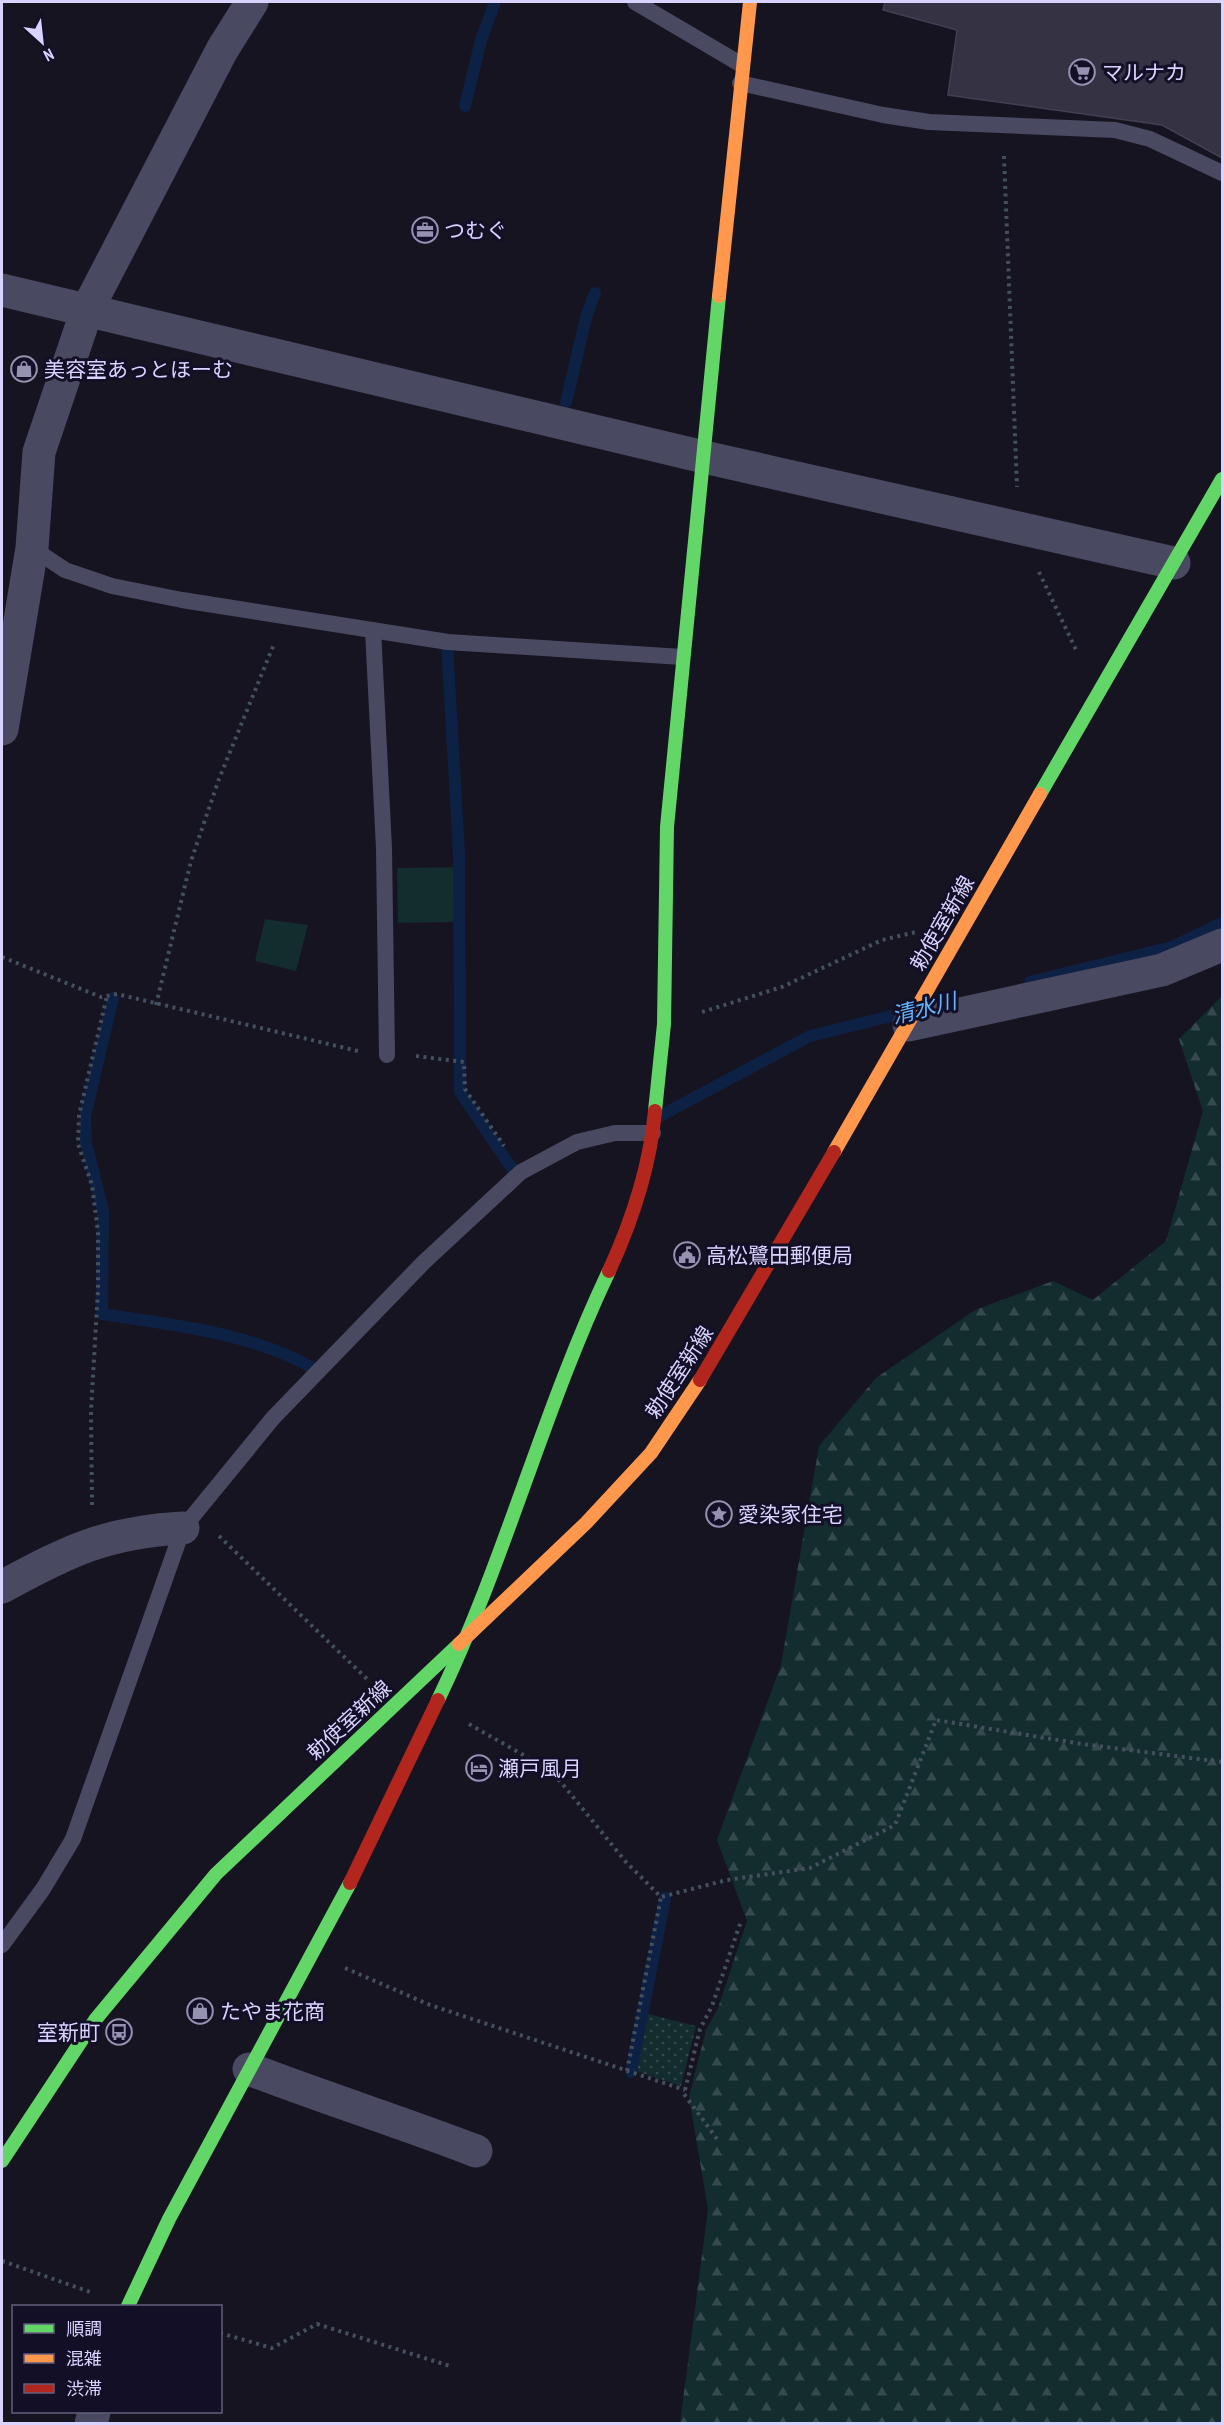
<svg xmlns="http://www.w3.org/2000/svg" width="1224" height="2425" viewBox="0 0 1224 2425" font-family="'PT Sans Narrow','Noto Sans JP',sans-serif">
	<defs>
		<pattern id="grass-dots" width="8" height="8" patternUnits="userSpaceOnUse" patternTransform="scale(1.5)"><rect width="8" height="8" fill="#132c2d"/><path d="M2 2h.1M6 6h.1" fill="none" stroke="#354a4c" stroke-width="1.8" stroke-linecap="round"/></pattern>
		<pattern id="forest-firs" width="22" height="20" patternUnits="userSpaceOnUse" patternTransform="scale(1.5)"><rect width="22" height="20" fill="#132c2d"/><path d="M5 1l3.5 6h-7zM16 11l3.5 6h-7z" fill="#354a4c"/></pattern>
	</defs>
	<rect width="100%" height="100%" fill="#161421"/>
	<polygon fill="url(#grass-dots)" points="648,2014 696,2026 681,2086 636,2071"/>
	<polygon fill="url(#forest-firs)" points="1222,996 1222,2423 680,2423 708,2209 689,2097 706,2030 718,2008 747,1921 717,1840 781,1665 819,1446 876,1378 975,1310 1053,1281 1093,1300 1166,1241 1203,1111 1179,1039"/>
	<g fill="#132c2d">
		<polygon points="456,867 457,922 398,923 397,868"/>
		<polygon points="265,919 308,925 296,971 255,961"/>
	</g>
	<g fill="none" stroke-linecap="round" stroke-linejoin="round">
		<g stroke="#0d2144" stroke-width="12">
			<polyline points="465,106 481,40 495,2"/>
			<polyline points="566,402 587,314 595,293"/>
			<polyline points="447,644 459,854 460,1092 515,1173"/>
			<polyline points="1030,982 1172,947 1222,923"/>
			<path d="M113,998l-28,118 1,27 17,68 -1,103c70,11 153,19 214,56"/>
			<polyline points="660,1116 810,1036 908,1012"/>
			<polyline points="631,2072 665,1898"/>
		</g>
	</g>
	<polygon fill="#343243" stroke="#433f54" stroke-width="1.5" points="885,2 1222,2 1222,158 1162,125 948,95 957,30 883,10"/>
	<g fill="none" stroke-linecap="round" stroke-linejoin="round">
		<g stroke="#44505f" stroke-width="4" stroke-dasharray="3 4.5" stroke-linecap="butt">
			<polyline points="1004,156 1017,487"/>
			<polyline points="1039,572 1077,652"/>
			<polyline points="2,957 101,997 117,994 358,1051"/>
			<polyline points="156,1005 191,861 219,779 274,644"/>
			<polyline points="702,1012 782,987 882,940 916,932"/>
			<polyline points="416,1056 464,1062 465,1089 504,1146"/>
			<polyline points="92,1505 91,1411 98,1290 98,1232 92,1185 78,1144 79,1115 107,996"/>
			<polyline points="219,1536 367,1679"/>
			<polyline points="469,1724 525,1756 560,1781 626,1862 661,1897 727,1880 810,1868 895,1825 936,1720 1082,1744 1222,1762"/>
			<polyline points="345,1968 430,2005 685,2090"/>
			<polyline points="627,2071 661,1897"/>
			<polyline points="717,2139 684,2094 700,2029 712,2006 741,1921"/>
			<polyline points="2,2261 93,2293"/>
			<polyline points="220,2333 272,2348 317,2324 450,2366"/>
		</g>
		<g stroke="#4a4962" stroke-width="16">
			<polyline points="635,2 742,65"/>
			<polyline points="740,83 883,115 929,122 1115,130 1150,139 1222,173"/>
			<polyline points="32,548 65,570 112,586 182,600 448,642 682,657"/>
			<polyline points="373,630 384,848 387,1055"/>
			<polyline points="2,1945 43,1889 73,1839 183,1528 273,1418 424,1262 521,1172 577,1142 615,1133 653,1133"/>
		</g>
		<g stroke="#4a4962" stroke-width="33">
			<polyline points="2,290 704,457 1174,563"/>
			<polyline points="2,729 32,548 39,452 87,310 222,50 252,2"/>
			<polyline points="909,1025 1162,970 1222,945"/>
			<path d="M2,1587c66,-36 104,-55 181,-59"/>
			<path d="M249,2069c75,29 152,53 227,82"/>
			<polyline points="91,2424 94,2412"/>
		</g>
		<g stroke="#63d668" stroke-width="14">
			<polyline points="1040,794 1222,479"/>
			<polyline points="655,1111 664,1024 667,827 719,296"/>
			<path d="M438,1700c67,-139 105,-290 171,-429"/>
			<polyline points="2,2161 95,2020 216,1874 459,1644"/>
			<polyline points="128,2306 169,2219 350,1883"/>
		</g>
		<g stroke="#ff974d" stroke-width="14">
			<polyline points="719,296 750,2"/>
			<polyline points="834,1152 1040,794"/>
			<polyline points="459,1644 586,1523 651,1453 700,1380"/>
		</g>
		<g stroke="#b3261e" stroke-width="14">
			<path d="M609,1271c23,-50 41,-105 46,-160"/>
			<polyline points="700,1380 834,1152"/>
			<polyline points="350,1883 438,1700"/>
		</g>
	</g>
	<defs>
		<g id="supermarket-ring" transform="scale(1.35)"><circle r="9.5" fill="#130f26" stroke="#9591b1" stroke-width="1.5"/><path d="M-6-5.5h2.5l.6 2H6L4.5 2H-2.5L-4.4-4H-6ZM-1.5 3.2a1.3 1.3 0 1 0 .1 0ZM3 3.2a1.3 1.3 0 1 0 .1 0Z" fill="#9591b1"/></g>
		<g id="office-ring" transform="scale(1.35)"><circle r="9.5" fill="#130f26" stroke="#9591b1" stroke-width="1.5"/><path d="M-6-3h4V-5.5h4V-3h4V5H-6ZM-1-4.5V-3h2v-1.5ZM-6 0V1H6V0Z" fill="#9591b1"/></g>
		<g id="shop-ring" transform="scale(1.35)"><circle r="9.5" fill="#130f26" stroke="#9591b1" stroke-width="1.5"/><path d="M-5-2.5h2.3a2.7 3.5 0 0 1 5.4 0H5L5.5 6h-11ZM-1.5-2.5h3a1.5 2.3 0 0 0-3 0Z" fill="#9591b1"/></g>
		<g id="civic-ring" transform="scale(1.35)"><circle r="9.5" fill="#130f26" stroke="#9591b1" stroke-width="1.5"/><path d="M-.6-6.5H3V-4.5H.6V-3L4-1V1h2V6H-6V1h2V-1L-.6-3ZM-1.2 2.5V6h2.4V2.5Z" fill="#9591b1"/></g>
		<g id="sight-ring" transform="scale(1.35)"><circle r="9.5" fill="#130f26" stroke="#9591b1" stroke-width="1.5"/><path d="M0-6L1.8-2.2L6-1.7L2.9 1.2L3.7 5.4L0 3.3L-3.7 5.4L-2.9 1.2L-6-1.7L-1.8-2.2Z" fill="#9591b1"/></g>
		<g id="hotel-ring" transform="scale(1.35)"><circle r="9.5" fill="#130f26" stroke="#9591b1" stroke-width="1.5"/><path d="M-6-4.5h1.5V1H6V5H4.5V3h-9V5H-6ZM-4 0a1.8 1.8 0 1 1 3.6 0ZM.5 0V-2.5h3Q6-2.5 6 0Z" fill="#9591b1"/></g>
		<g id="bus-ring" transform="scale(1.35)"><circle r="9.5" fill="#130f26" stroke="#9591b1" stroke-width="1.5"/><path d="M-5-6H5V4H4V6H2V4H-2V6H-4V4H-5ZM-3.5-4V0h7V-4ZM-3.5 1.2v1.5H-2V1.2ZM2 1.2v1.5H3.5V1.2Z" fill="#9591b1"/></g>
	</defs>
	<g fill-rule="evenodd">
		<use href="#supermarket-ring" x="1082" y="72"/>
		<use href="#office-ring" x="425" y="230"/>
		<use href="#shop-ring" x="24" y="369"/>
		<use href="#civic-ring" x="687" y="1255"/>
		<use href="#sight-ring" x="719" y="1514"/>
		<use href="#hotel-ring" x="479" y="1768"/>
		<use href="#shop-ring" x="200" y="2011"/>
		<use href="#bus-ring" x="119" y="2032"/>
	</g>
	<g text-anchor="middle" dominant-baseline="central" stroke-width="6" stroke-linejoin="round" paint-order="stroke">
		<g font-size="21" fill="#d9d4ff" stroke="#130f26" text-anchor="start">
			<text x="1102" y="72">マルナカ</text>
			<text x="444" y="230">つむぐ</text>
			<text x="44" y="369">美容室あっとほーむ</text>
			<text x="706" y="1255">高松鷺田郵便局</text>
			<text x="738" y="1514">愛染家住宅</text>
			<text x="498" y="1768">瀬戸風月</text>
			<text x="220" y="2011">たやま花商</text>
			<text x="100" y="2032" text-anchor="end">室新町</text>
		</g>
		<g font-size="21" fill="#d9d4ff" stroke="#130f26">
			<text transform="translate(942 923) rotate(-60)">勅使室新線</text>
			<text transform="translate(679 1372) rotate(-57)">勅使室新線</text>
			<text transform="translate(349 1720) rotate(-43)">勅使室新線</text>
		</g>
		<g font-size="22" font-style="italic" fill="#62b6ff" stroke="#130f26">
			<text transform="translate(924 1008) rotate(-14)">清水川</text>
		</g>
	</g>
	<rect width="1224" height="2425" fill="none" stroke="#d9d4ff" stroke-width="6"/>
	<rect x="12" y="2305" width="210" height="108" fill="#130f26" stroke="#625e7d" stroke-width="1.5"/>
	<rect x="24" y="2324" width="30" height="9" fill="#63d668" stroke="#625e7d" stroke-width="1.5"/>
	<text x="66" y="2335" font-size="18" fill="#d9d4ff">順調</text>
	<rect x="24" y="2354" width="30" height="9" fill="#ff974d" stroke="#625e7d" stroke-width="1.5"/>
	<text x="66" y="2365" font-size="18" fill="#d9d4ff">混雑</text>
	<rect x="24" y="2384" width="30" height="9" fill="#b3261e" stroke="#625e7d" stroke-width="1.5"/>
	<text x="66" y="2395" font-size="18" fill="#d9d4ff">渋滞</text>
	<g transform="translate(42 42) rotate(153)" stroke="#130f26" stroke-width="4.5" paint-order="stroke">
	<path d="M0-4.5L10 22L0 15L-10 22Z" fill="#d9d4ff"/>
	<text y="-9" font-size="16" font-weight="bold" text-anchor="middle" fill="#d9d4ff">N</text>
	</g>
</svg>
